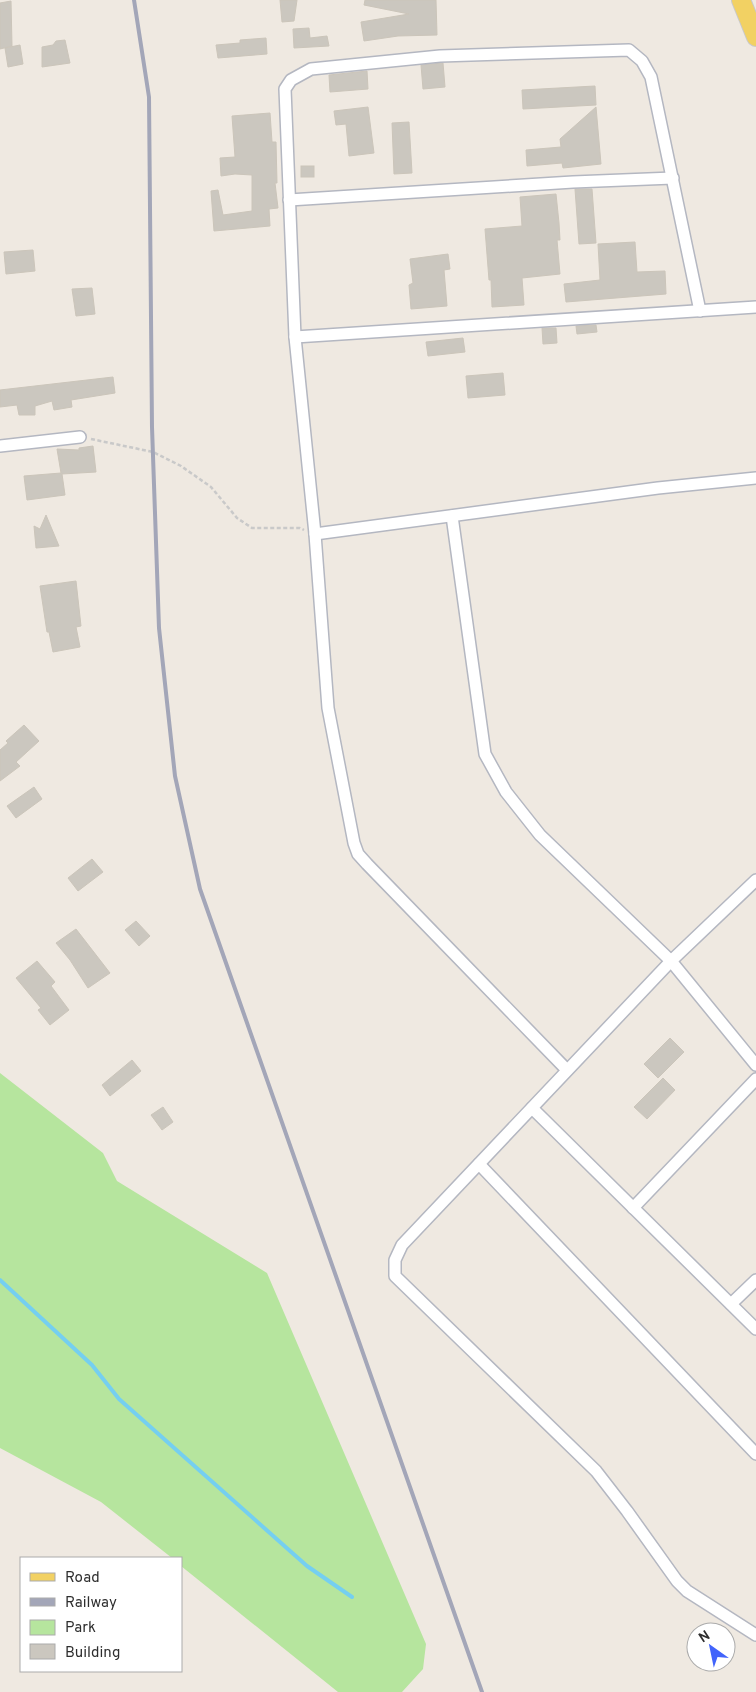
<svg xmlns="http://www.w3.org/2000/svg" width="756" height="1692" viewBox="0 0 756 1692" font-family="Overpass,sans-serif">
	<rect width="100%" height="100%" fill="#efe9e1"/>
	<polygon fill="#b6e59e" points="0,1073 103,1153 117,1181 267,1273 426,1644 423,1669 402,1692 338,1692 181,1566 181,1558 172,1558 101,1502 0,1448"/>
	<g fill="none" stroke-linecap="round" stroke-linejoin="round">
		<polyline stroke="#75cff0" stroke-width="4" points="0,1280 92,1365 119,1399 307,1566 352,1597"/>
	</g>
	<g fill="#cbc7bf" stroke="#cbc5ba">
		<polygon points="280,0 297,0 294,21 282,22"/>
		<polygon points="365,0 436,0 437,35 398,36 364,41 361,22 409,14 364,5"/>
		<polygon points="11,1 12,46 0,49 0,3"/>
		<polygon points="309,28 310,38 327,36 329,46 294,48 293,29"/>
		<polygon points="266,38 267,54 218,58 216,45 240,43 240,40"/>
		<polygon points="65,40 70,63 42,67 42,47 53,45 56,41"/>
		<polygon points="20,45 23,64 8,67 5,48"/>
		<polygon points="443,63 445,87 423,89 421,65"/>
		<polygon points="367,71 368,89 330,92 329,75"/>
		<polygon points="595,86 596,105 523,109 522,90"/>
		<polygon points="368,107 374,153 349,156 346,124 336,125 334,111"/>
		<polygon points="596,107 601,164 563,168 562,163 527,166 526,150 561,147 560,139"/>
		<polygon points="270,113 272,142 276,142 277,183 275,183 278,208 269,209 270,226 214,231 211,191 218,190 223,215 252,211 252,175 235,174 221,176 220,158 235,157 232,116"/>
		<polygon points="409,122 412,173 394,174 392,123"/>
		<rect x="301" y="166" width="13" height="11"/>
		<polygon points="575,189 592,189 596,243 579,244"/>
		<polygon points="556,194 559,223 560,240 557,240 560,274 522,278 524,305 492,307 491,280 489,280 485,229 522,226 520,197"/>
		<polygon points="635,242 637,272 665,271 666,294 566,302 564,284 600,280 598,244"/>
		<polygon points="33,250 35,271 6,274 4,252"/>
		<polygon points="448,254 450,269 444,270 447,306 411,309 409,285 413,283 410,259"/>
		<polygon points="92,288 95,314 76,316 72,289"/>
		<polygon points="596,325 597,332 577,334 576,326"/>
		<polygon points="542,328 556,328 557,343 543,344"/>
		<polygon points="463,338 465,352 428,356 426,342"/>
		<polygon points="503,373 505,395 468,398 466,376"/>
		<polygon points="113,377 115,393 71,400 72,407 54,410 52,401 35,406 35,415 19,415 17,405 0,407 0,390"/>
		<polygon points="93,446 96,472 62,474 65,495 27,500 24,476 61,473 57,449 79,450 79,448"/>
		<polygon points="46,515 59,546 36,548 34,526 40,529"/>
		<polygon points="76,581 81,626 76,627 80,647 53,652 49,632 47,632 40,586"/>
		<polygon points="24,725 39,741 16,762 20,766 0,781 0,750 8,743 6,741"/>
		<polygon points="34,787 42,799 16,818 7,806"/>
		<polygon points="92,859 103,872 78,891 68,878"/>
		<polygon points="136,921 150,936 139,946 125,930"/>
		<polygon points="76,929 110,973 88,988 70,960 56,943"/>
		<polygon points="37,961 55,982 51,986 69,1010 50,1025 38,1010 41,1008 16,978"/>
		<polygon points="670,1038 684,1052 658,1078 644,1064"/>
		<polygon points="132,1060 141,1071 110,1096 102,1085"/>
		<polygon points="663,1078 675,1090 647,1119 634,1107"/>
		<polygon points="163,1107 173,1122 162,1130 151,1115"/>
	</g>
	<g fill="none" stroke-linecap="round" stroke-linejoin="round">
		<g stroke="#b4b7c1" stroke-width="14">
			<g id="street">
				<polyline points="289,200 573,182 673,178"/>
				<polyline points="295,337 756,307"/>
				<polyline points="0,446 80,437"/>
				<polyline points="452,516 485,754 506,792 540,835 671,961 756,1065"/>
				<polyline points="315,534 658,488 756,478"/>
				<polyline points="756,880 671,961 402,1245 395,1260 395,1276 596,1471 627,1511 677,1581 687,1591 756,1635"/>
				<polyline points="567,1070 367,864 358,854 354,843 328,708 315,534 295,337 285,89 291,80 311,69 440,56 629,50 642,61 651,77 700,311"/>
				<polyline points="532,1108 756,1329"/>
				<polyline points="479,1164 756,1454"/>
				<polyline points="633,1208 756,1079"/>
				<polyline points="731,1304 756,1280"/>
			</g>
		</g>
		<g stroke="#c9c9c9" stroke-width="20">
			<polyline id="primary" points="741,0 756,37"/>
		</g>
		<polyline stroke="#c9c9c9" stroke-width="2.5" stroke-dasharray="4 2.5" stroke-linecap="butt" points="91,439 153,452 181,466 211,487 237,518 252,528 300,528 304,530"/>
		<use href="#street" stroke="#fff" stroke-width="11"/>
		<use href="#primary" stroke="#f2d163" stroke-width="18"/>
		<polyline stroke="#a3a6b8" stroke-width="4" points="134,0 149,97 152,427 159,628 175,776 200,889 482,1692"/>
	</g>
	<rect x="20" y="1557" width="162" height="115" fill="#ffffff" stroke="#ababab"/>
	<rect x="30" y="1573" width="25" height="8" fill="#f2d163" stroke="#ababab"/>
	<text x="65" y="1582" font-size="15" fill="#2e2e2e">Road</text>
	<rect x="30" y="1598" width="25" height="8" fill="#a3a6b8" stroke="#ababab"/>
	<text x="65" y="1607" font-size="15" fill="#2e2e2e">Railway</text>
	<rect x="30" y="1620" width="25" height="15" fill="#b6e59e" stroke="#ababab"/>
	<text x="65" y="1632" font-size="15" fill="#2e2e2e">Park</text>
	<rect x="30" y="1644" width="25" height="15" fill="#cbc7bf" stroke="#ababab"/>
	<text x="65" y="1657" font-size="15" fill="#2e2e2e">Building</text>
	<g transform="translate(711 1647) rotate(327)"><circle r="24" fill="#ffffff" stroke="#ababab"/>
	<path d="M0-4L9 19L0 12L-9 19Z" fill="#4264fb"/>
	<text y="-8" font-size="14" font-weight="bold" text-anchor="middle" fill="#2e2e2e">N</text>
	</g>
</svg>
